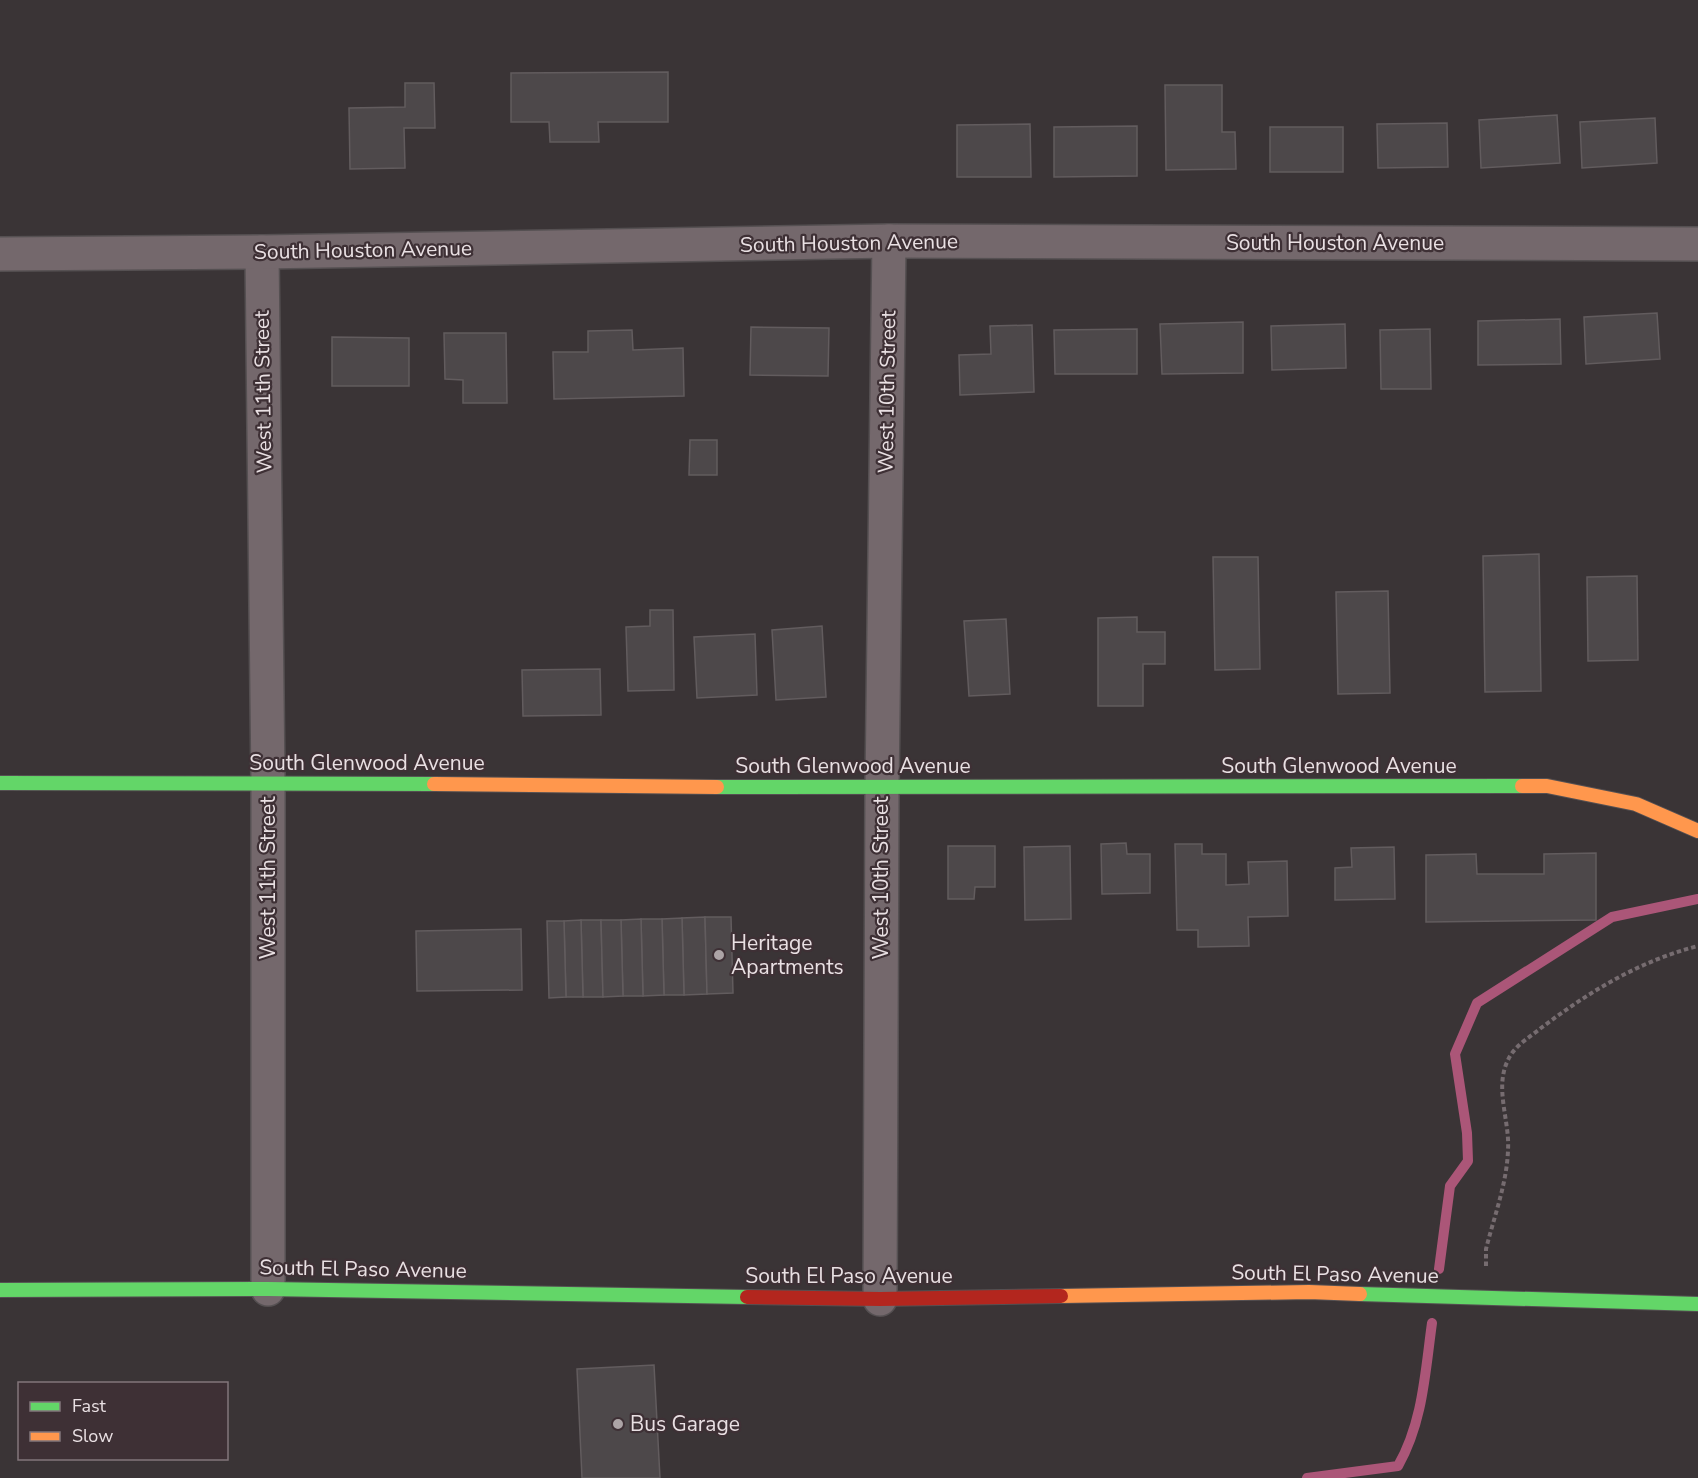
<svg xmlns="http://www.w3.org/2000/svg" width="1698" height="1478" viewBox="0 0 1698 1478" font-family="'Nunito Sans',sans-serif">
	<rect width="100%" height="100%" fill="#3a3436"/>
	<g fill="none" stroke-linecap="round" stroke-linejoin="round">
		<g stroke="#ab5678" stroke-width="10">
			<polyline points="1439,1269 1450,1186 1468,1161 1467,1133 1455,1054 1477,1003 1612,917 1698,899"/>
			<path d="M1307,1478l91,-12c25,-44 27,-93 34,-143"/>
		</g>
	</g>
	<g fill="#4d484a" stroke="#625c5e" stroke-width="1.5">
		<polygon points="668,72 668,122 598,122 599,142 550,142 549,122 511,122 511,73"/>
		<polygon points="405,83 434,83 435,128 404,128 405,168 350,169 349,108 405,107"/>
		<polygon points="1165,85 1222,85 1222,132 1235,132 1236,169 1166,170"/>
		<polygon points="1557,115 1560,163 1481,168 1479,120"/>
		<polygon points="1655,118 1657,163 1582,168 1580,122"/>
		<polygon points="1447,123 1448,167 1378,168 1377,124"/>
		<polygon points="1030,124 1031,177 957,177 957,125"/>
		<polygon points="1137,126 1137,176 1054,177 1054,127"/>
		<rect x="1270" y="127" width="73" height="45"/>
		<polygon points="1657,313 1660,359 1586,364 1584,317"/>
		<polygon points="1560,319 1561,364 1478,365 1478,321"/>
		<polygon points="1243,322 1243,373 1162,374 1160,324"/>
		<polygon points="1345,324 1346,368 1272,370 1271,326"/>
		<polygon points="1032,325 1034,392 960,395 959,355 991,354 990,326"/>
		<polygon points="751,327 829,328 828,376 750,375"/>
		<polygon points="1137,329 1137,374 1055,374 1054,330"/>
		<polygon points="1430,329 1431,389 1381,389 1380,330"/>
		<polygon points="632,330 633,350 683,348 684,396 554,399 553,352 588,352 588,331"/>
		<polygon points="444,333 506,333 507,403 463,403 463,380 445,379"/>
		<polygon points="332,337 409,338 409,386 332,386"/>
		<polygon points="690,440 717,440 717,475 689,475"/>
		<polygon points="1539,554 1541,691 1485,692 1483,556"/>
		<polygon points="1213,557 1258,557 1260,669 1215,670"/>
		<polygon points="1637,576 1638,660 1588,661 1587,577"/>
		<polygon points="1388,591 1390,693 1338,694 1336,592"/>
		<polygon points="650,610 673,610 674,690 628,691 626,627 650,626"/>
		<polygon points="1137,617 1137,632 1165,632 1165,664 1143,664 1143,706 1098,706 1098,618"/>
		<polygon points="1006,619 1010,694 969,696 964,621"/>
		<polygon points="822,626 826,697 776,700 772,630"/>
		<polygon points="755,634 757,695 697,698 694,637"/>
		<polygon points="600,669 601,715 523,716 522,670"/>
		<polygon points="1126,843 1127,854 1150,854 1150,893 1102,894 1101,844"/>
		<polygon points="1175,844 1202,844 1202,854 1226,854 1226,885 1249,884 1248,862 1287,861 1288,916 1248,917 1249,946 1198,947 1198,930 1177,930"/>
		<polygon points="948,846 995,846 995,887 975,887 974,899 948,899"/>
		<polygon points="1070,846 1071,919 1025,920 1024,847"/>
		<polygon points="1394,847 1395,899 1335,900 1335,868 1352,867 1351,848"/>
		<polygon points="1596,853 1596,920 1426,922 1426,855 1476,854 1477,874 1544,874 1544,854"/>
		<polygon points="705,917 707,994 684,995 682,918"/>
		<polygon points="705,917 731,917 733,993 707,994"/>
		<polygon points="682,918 684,995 664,995 662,919"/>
		<polygon points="641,919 662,919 664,995 643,996"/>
		<polygon points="641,919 643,996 623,996 621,920"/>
		<polygon points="581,920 601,920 603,997 583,997"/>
		<polygon points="581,920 583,997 566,997 564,921"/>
		<polygon points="601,920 621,920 623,996 603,997"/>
		<polygon points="547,921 564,921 566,997 549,998"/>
		<polygon points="521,929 522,990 417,991 416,931"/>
		<polygon points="654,1365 660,1478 582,1478 577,1369"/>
	</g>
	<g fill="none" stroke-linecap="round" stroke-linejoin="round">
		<g stroke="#555052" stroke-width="36">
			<g id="street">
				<polyline points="262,252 268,783 268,1289"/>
				<polyline points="0,254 262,252 889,241 1698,244"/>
				<polyline points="880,1299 882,788 889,241"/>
			</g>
		</g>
		<g stroke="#555052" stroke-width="16">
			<g id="fast">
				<polyline points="0,783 434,784"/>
				<polyline points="717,787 1522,786"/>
				<polyline points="0,1290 268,1289 747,1297"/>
				<polyline points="1360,1294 1698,1304"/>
			</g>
		</g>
		<g stroke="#555052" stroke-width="16">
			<g id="slow">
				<polyline points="434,784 717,787"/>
				<polyline points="1522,786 1547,786 1636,804 1698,831"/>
				<polyline points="1061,1296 1309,1292 1360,1294"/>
			</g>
		</g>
		<g stroke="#555052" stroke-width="16">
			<polyline id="jam" points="747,1297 880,1299 1061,1296"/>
		</g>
		<path stroke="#766c70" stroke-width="4" stroke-dasharray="4.5 3" stroke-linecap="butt" d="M1486,1266v-17c8,-32 21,-66 22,-99 2,-29 -14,-62 0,-90 6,-14 22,-23 33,-32 48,-36 98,-67 157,-82"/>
		<use href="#street" stroke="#74686c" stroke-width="33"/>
		<use href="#fast" stroke="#63d668" stroke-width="14"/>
		<use href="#slow" stroke="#ff974d" stroke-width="14"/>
		<use href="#jam" stroke="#b3261e" stroke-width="14"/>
	</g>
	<g fill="#aca4a6" stroke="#3e3035" stroke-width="2">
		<circle cx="719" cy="955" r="6"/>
		<circle cx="618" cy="1424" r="6"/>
	</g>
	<g text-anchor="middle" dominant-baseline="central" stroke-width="4.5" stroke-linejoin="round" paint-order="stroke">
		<g font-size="21" fill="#e9e0e3" stroke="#3e3035">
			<text transform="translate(849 243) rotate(-1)">South Houston Avenue</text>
			<text x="1335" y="243">South Houston Avenue</text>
			<text transform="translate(363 250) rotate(-1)">South Houston Avenue</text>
			<text transform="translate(263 392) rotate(-91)">West 11th Street</text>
			<text transform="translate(887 392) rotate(-89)">West 10th Street</text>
			<text x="367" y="763">South Glenwood Avenue</text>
			<text x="853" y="766">South Glenwood Avenue</text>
			<text x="1339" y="766">South Glenwood Avenue</text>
			<text transform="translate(268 878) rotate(-90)">West 11th Street</text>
			<text transform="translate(881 878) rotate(-90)">West 10th Street</text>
			<text transform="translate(363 1269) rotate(1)">South El Paso Avenue</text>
			<text transform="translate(1335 1274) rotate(1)">South El Paso Avenue</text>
			<text x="849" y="1276">South El Paso Avenue</text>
		</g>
		<g font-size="21" fill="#e9e0e3" stroke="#3e3035" text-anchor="start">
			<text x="731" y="943">Heritage<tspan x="731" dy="24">Apartments</tspan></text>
			<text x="630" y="1424">Bus Garage</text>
		</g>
	</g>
	<rect x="18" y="1382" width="210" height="78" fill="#3e3035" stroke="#82767b" stroke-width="1.5"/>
	<rect x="30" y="1402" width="30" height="9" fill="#63d668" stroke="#82767b" stroke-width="1.5"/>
	<text x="72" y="1412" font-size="18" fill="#e9e0e3">Fast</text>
	<rect x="30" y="1432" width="30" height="9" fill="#ff974d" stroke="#82767b" stroke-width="1.5"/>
	<text x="72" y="1442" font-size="18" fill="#e9e0e3">Slow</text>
</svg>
